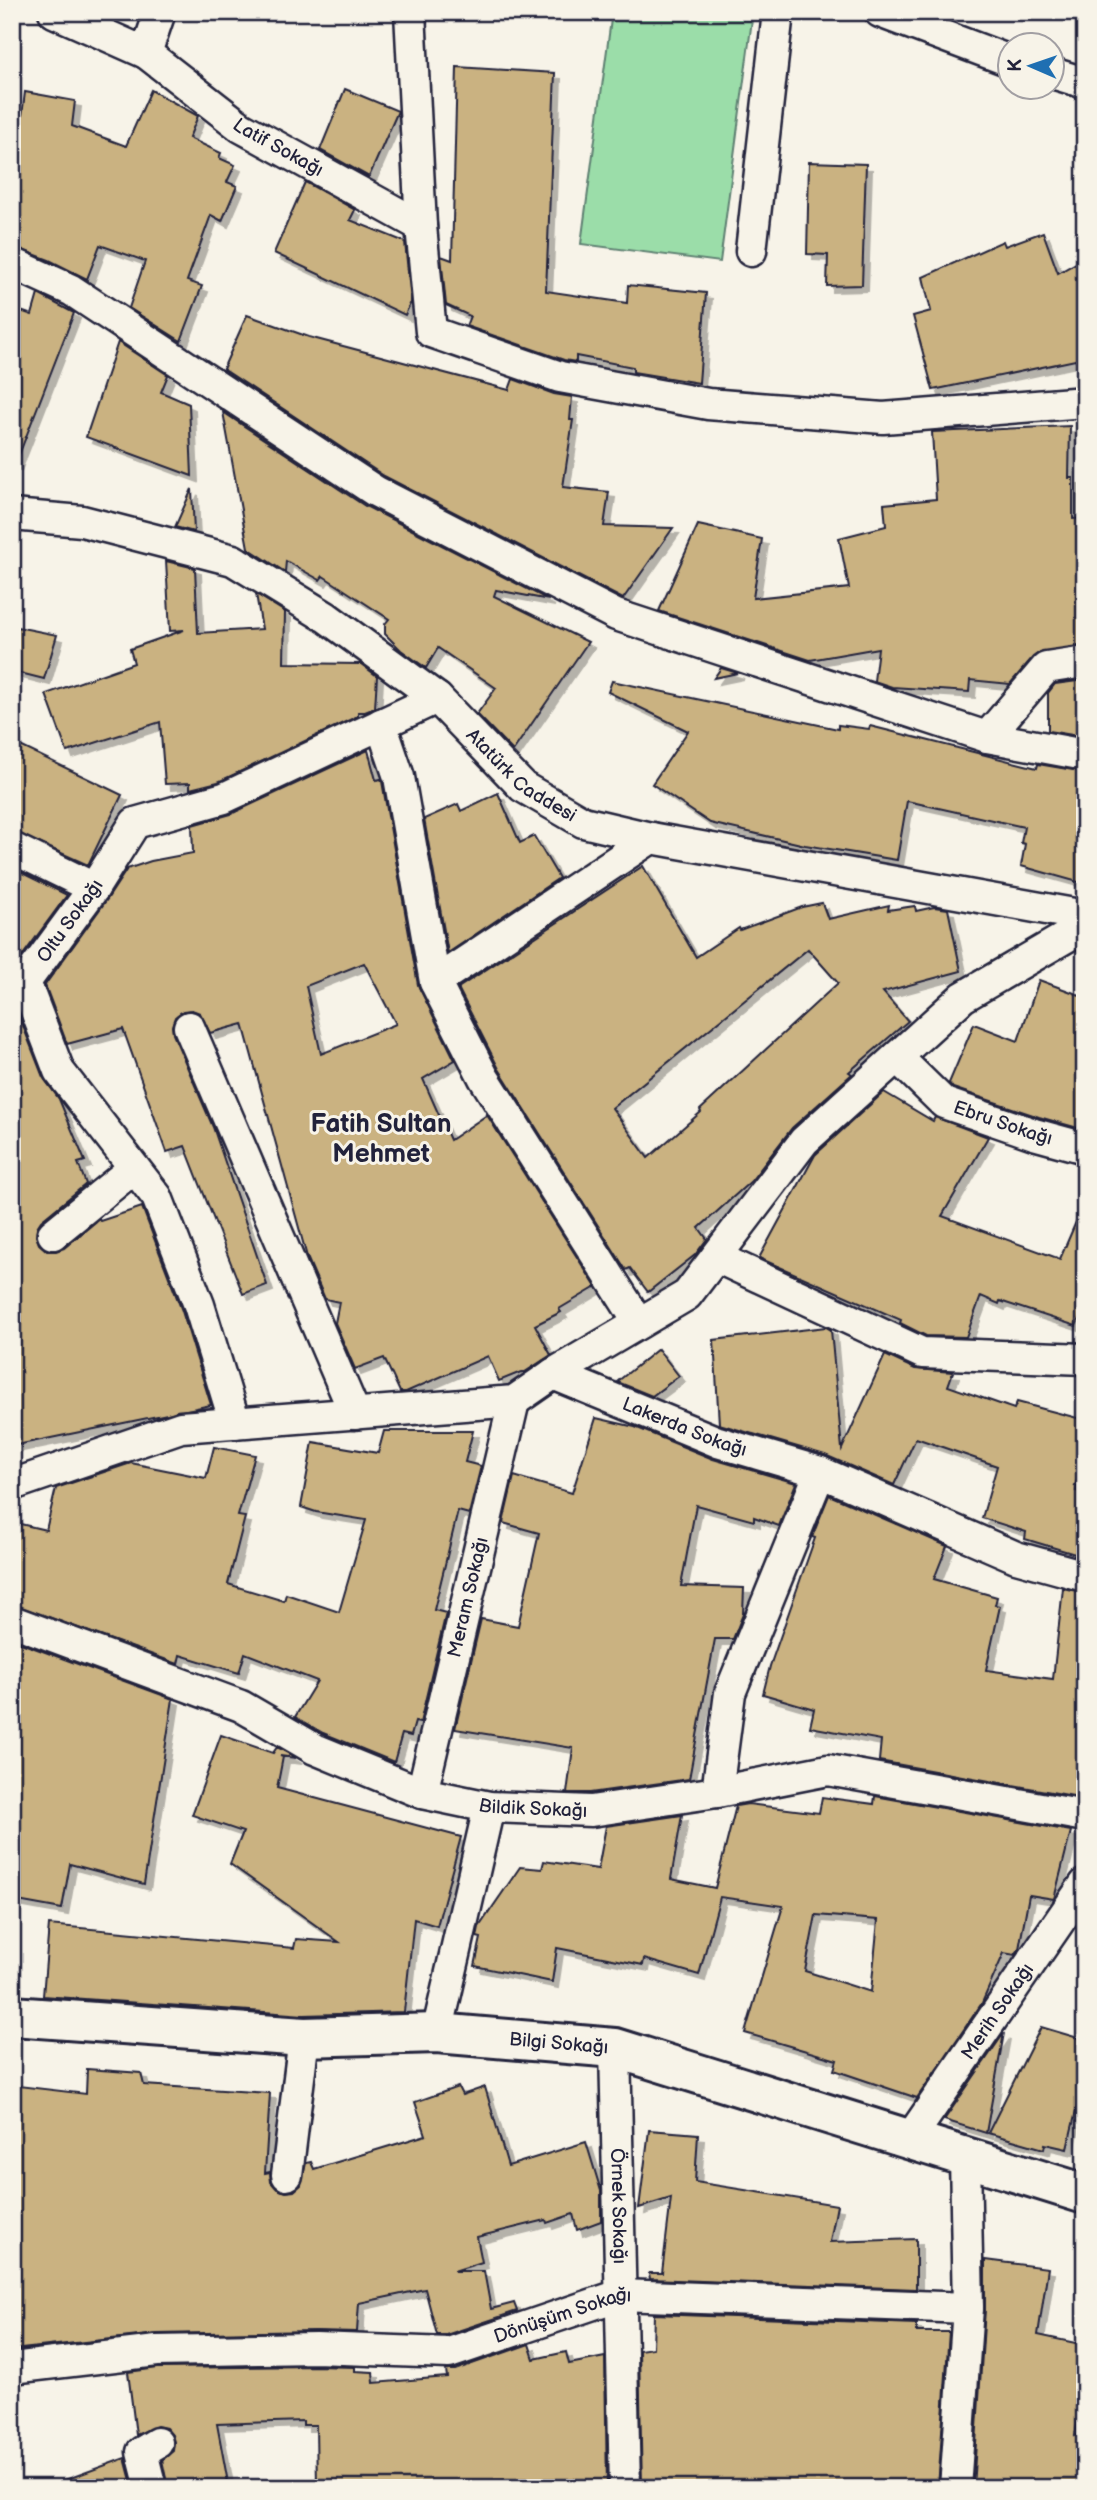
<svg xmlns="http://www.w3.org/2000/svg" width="1097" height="2500" viewBox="0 0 1097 2500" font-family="'Balsamiq Sans',sans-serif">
	<defs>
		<filter id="shadow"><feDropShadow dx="6" dy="6" stdDeviation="0" flood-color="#0004"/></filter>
	</defs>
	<rect width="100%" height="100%" fill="#f7f3e8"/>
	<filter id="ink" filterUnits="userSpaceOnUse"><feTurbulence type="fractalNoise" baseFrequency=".0143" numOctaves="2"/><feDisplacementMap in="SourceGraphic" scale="14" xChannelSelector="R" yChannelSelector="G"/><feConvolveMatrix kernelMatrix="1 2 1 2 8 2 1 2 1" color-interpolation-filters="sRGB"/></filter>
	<g filter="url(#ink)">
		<polygon fill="#9bdda9" stroke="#5e8072" stroke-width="2" points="612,12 753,12 720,262 581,244"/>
		<g fill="#cab281" stroke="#22223b" stroke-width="2" fill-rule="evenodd" filter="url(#shadow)">
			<polygon points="457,67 555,73 546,291 627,303 628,285 706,293 699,383 633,372 633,367 576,356 576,362 564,360 466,326 470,316 446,305 441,256 452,260"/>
			<polygon points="345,89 398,111 369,177 320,150"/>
			<polygon points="151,90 198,116 189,138 221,153 219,158 235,165 227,182 237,186 222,221 211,215 187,281 202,286 181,341 129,308 145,261 100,245 87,279 49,260 12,246 12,154 17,155 25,92 75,101 72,126 126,146"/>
			<polygon points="809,162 866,164 862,285 827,286 828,255 807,254"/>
			<polygon points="305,182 355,210 350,220 405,242 411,302 405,315 274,253"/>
			<polygon points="1043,232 1058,273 1085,258 1085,358 933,390 913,316 931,311 923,277 1003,241 1005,246"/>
			<polygon points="38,294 74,313 15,465 12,464 12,308 32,315"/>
			<polygon points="247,315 309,337 509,390 513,379 554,394 572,397 570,420 573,420 563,487 609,492 604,526 673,528 623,599 384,476 223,369"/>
			<polygon points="118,342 168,375 161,392 189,404 192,476 86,437"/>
			<polygon points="223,412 365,506 549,600 496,590 494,596 588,642 513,751 477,714 496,688 438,648 426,668 401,650 385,634 385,624 389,619 323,576 320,580 286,561 285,572 248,548"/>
			<polygon points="1070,426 1069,478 1073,478 1073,519 1085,518 1085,645 1042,651 1033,657 1010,684 970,680 969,692 892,687 874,681 878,648 810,660 659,611 698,525 762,539 753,598 849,588 839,538 886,526 884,504 936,499 932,432"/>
			<polygon points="192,489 194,532 175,527"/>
			<polygon points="166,561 195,568 198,633 262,629 256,594 285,612 284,663 361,664 377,676 375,708 365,712 358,712 358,716 218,782 190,789 190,783 165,784 160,722 67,752 46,694 134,663 130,649 184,630 170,631"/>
			<polygon points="12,626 57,635 44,679 12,671"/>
			<polygon points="721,668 738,673 714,678"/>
			<polygon points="1085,680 1085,737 1048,731 1048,693 1055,684"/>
			<polygon points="612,681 838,729 838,725 869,729 870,726 1037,768 1038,764 1085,772 1085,884 1021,866 1025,844 1021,843 1024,827 907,801 897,860 805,845 710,823 652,784 688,731 608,692"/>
			<polygon points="12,742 122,795 88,865 12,831"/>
			<path d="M368,750l8,30 5,-1 1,2 36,204 37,75 -32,19 27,61 37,-25 109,172 -37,22 2,3 -26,13 16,30 -26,17h-4l-22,9 -11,-25 -82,36h-6l-16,-34 -29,11 -20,-46 4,-21 -14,-3 -18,-42 -64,-233 -33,9 -10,-20 -8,-3 -9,1 -8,6 -3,9 1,8 40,93 54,158 -24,9 -58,-148 -18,6 -44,-123 -56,15 -22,-59 63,-87 19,-29 24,-8 42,-8 -1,-28 39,-11zM364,963l32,61 -75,30 -15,-68z"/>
			<polygon points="498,793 520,843 534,836 559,878 448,953 424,819 458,804 461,811"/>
			<path d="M643,866l53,91 43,-29 1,2 62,-23 20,-4 6,16 61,-14 -1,5 27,-4 1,5 18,-4 14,2 13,62 -78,21 25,29 -59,51 3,2 -60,54 -41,53 -52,47 8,11 -12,16 -47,37 -18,-24 -4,2 -127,-201 -41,-81zM808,949l30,34 -138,127 1,2 -53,46 -36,-50z"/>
			<polygon points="12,868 67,895 12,970"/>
			<polygon points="1039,980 1085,997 1085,1130 1039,1117 953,1088 949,1083 974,1024 1018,1041"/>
			<polygon points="12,998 43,1077 59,1099 85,1161 78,1163 86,1184 41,1221 37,1227 36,1236 39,1244 47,1251 56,1251 64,1248 99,1219 100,1221 142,1207 182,1311 211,1405 12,1446"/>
			<polygon points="884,1092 933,1121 935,1117 988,1137 942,1216 1060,1259 1085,1201 1085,1304 1076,1326 1000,1301 999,1304 981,1296 966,1337 926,1336 900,1323 901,1320 759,1258 815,1155"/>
			<polygon points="826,1327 831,1330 842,1449 885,1355 915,1369 953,1372 948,1386 1014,1409 1017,1402 1085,1420 1085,1457 1075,1486 1077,1486 1076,1491 1085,1493 1085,1557 1025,1539 1026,1532 982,1518 997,1466 916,1438 894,1485 825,1455 719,1424 714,1340"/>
			<polygon points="658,1349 679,1376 652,1396 620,1383 618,1381"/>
			<polygon points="596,1418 635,1427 713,1459 796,1483 779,1526 754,1517 754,1521 696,1505 681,1586 744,1588 743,1614 733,1639 715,1639 689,1779 590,1793 567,1793 573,1748 455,1729 481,1619 518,1626 539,1533 503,1523 514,1476 572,1493"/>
			<polygon points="384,1431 473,1431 465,1462 481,1466 469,1514 458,1511 434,1610 446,1613 420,1723 415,1722 411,1736 402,1734 394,1762 323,1733 295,1717 317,1681 245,1653 239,1673 180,1655 178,1664 12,1604 12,1522 46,1530 56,1488 131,1463 206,1478 214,1447 255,1455 238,1516 245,1517 228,1584 284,1601 286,1594 339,1612 366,1520 316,1512 301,1507 313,1442 378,1453"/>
			<polygon points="829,1495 947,1546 934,1579 997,1597 995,1605 1000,1606 986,1670 1053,1679 1063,1588 1085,1593 1085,1777 1079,1797 879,1761 881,1740 810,1727 814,1709 763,1694 770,1666 815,1538 812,1537"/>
			<polygon points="18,1642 173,1699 144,1884 70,1864 62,1909 12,1900 12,1662"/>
			<polygon points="221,1735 273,1753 277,1747 296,1758 280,1756 283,1757 277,1788 461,1837 437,1926 414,1919 404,2012 304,2015 43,1996 49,1925 294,1948 296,1939 339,1942 230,1864 243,1832 192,1815"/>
			<path d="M875,1796l196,35 -17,68 -25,-4 -10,54 -4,6 -11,-2 -22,50 -65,95 -83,-28 3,-10 -92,-27 38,-127 -63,-9 -21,78 -55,-16 -1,6 -86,-17 -5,34 -77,-16 6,-28 -4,-1 2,-10 41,-60 22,2 2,-8 54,8 8,-43 76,-11 -11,64 44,9 21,-82 12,-2 71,9 3,-16 52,7zM816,1915l62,5 -7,72 -66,-21z"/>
			<polygon points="1041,2027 1085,2040 1085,2109 1077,2107 1067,2149 1045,2144 1044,2149 988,2133"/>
			<polygon points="1004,2033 986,2133 944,2120"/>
			<polygon points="87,2069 141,2073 144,2085 270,2093 265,2173 270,2172 271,2182 277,2189 286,2192 294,2191 301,2185 306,2163 311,2162 314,2169 426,2135 415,2102 458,2087 462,2095 485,2087 508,2166 586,2142 601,2191 601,2221 577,2230 573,2214 547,2223 546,2220 477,2237 482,2262 454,2271 484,2271 491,2309 514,2303 517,2311 446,2335 437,2335 425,2289 359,2303 357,2332 316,2331 157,2334 12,2350 12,2112 19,2086 86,2094"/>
			<polygon points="649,2130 698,2134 695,2182 837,2205 830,2242 916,2239 916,2289 650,2279 649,2273 662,2273 671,2198 639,2208"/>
			<polygon points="985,2260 1048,2268 1038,2335 1085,2345 1085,2382 1075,2435 1085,2436 1085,2488 973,2488 985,2309"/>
			<polygon points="654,2314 917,2324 917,2332 949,2332 938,2488 642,2488 639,2350 653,2348"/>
			<polygon points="529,2344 534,2359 566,2352 569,2364 605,2357 607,2488 317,2488 316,2425 303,2425 303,2421 217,2424 229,2488 168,2488 162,2460 173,2451 174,2442 172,2435 166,2428 157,2426 136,2435 128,2372 158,2368 316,2366 355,2367 355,2371 373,2372 374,2383 447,2377 446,2370 455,2370"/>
			<polygon points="125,2458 133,2488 55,2488 54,2484"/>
		</g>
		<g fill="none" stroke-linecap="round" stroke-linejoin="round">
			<g stroke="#22223b" stroke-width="35">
				<g id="street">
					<polyline points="54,12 146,53 160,12"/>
					<polyline points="410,12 421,226 431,332 560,377 708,404 883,418 1085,402"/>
					<polyline points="880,12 1010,61"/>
					<path id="s1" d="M146,53l95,74 180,99"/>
					<polyline points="1052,73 1085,83"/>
					<polyline points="751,251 778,12"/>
					<polyline points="12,263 71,290 375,491 616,615 987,737 1046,668 1085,662"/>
					<path id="s2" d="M12,515l70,6 151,39 93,57 111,81 86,89 60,35 68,16 434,78"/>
					<polyline points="381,724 399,777 435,982 484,1078 639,1323"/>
					<polyline points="987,737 1085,755"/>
					<polyline points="12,848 94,888"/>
					<polyline points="435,982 651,838"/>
					<polyline points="189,1027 355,1414"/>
					<path id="s3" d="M897,1057l47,46 90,31 51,14"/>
					<polyline points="53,1234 134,1168"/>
					<polyline points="716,1257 922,1353 1085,1359"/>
					<path id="s4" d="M553,1374l165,68 102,30"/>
					<path id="s5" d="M235,1423l-36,-118 -42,-108 -98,-126 -34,-89 69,-94 41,-65 89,-25 213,-100"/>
					<polyline points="12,1485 181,1427 514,1401 553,1374 687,1295 804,1141 963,997 1085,926"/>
					<path id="s6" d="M12,1621l229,85 74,43 107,44 67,14 102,4 126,-19 111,-22 257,46"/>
					<polyline points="717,1792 730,1693 820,1472 1016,1557 1085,1576"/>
					<path id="s7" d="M422,1793l92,-392"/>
					<polyline points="437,2033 489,1807"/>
					<path id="s8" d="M615,2048l10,440"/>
					<path id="s9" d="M909,2140l176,-256"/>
					<polyline points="287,2175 304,2037"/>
					<path id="s10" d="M12,2368l145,-17 159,-3 133,5 171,-58 348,13 -3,-151"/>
					<polyline points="151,2488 142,2452 157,2443"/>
					<polyline points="955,2488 968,2308"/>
				</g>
			</g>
			<g stroke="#22223b" stroke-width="44">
				<g id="secondary">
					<path id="s11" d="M12,2016l292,21 133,-4 178,15 470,146"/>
				</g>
			</g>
			<use href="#street" stroke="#f7f3e8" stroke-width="30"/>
			<use href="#secondary" stroke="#f7f3e8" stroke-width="38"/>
		</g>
	</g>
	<g text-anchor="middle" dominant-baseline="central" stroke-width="6" stroke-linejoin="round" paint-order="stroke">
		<g font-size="19" fill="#22223b" stroke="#f7f3e8">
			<text stroke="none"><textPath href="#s1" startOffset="163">Latif Sokağı</textPath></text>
			<text stroke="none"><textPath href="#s2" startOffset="588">Atatürk Caddesi</textPath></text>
			<text stroke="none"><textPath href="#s5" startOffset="570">Oltu Sokağı</textPath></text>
			<text stroke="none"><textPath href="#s3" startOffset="128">Ebru Sokağı</textPath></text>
			<text stroke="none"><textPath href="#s4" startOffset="142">Lakerda Sokağı</textPath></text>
			<text stroke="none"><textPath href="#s7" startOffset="201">Meram Sokağı</textPath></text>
			<text stroke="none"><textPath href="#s6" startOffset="558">Bildik Sokağı</textPath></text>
			<text stroke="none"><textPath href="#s9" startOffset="156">Merih Sokağı</textPath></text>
			<text stroke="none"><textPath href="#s11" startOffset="548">Bilgi Sokağı</textPath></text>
			<text stroke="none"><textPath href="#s8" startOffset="158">Örnek Sokağı</textPath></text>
			<text stroke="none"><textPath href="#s10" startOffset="558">Dönüşüm Sokağı</textPath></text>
		</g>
		<g font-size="26" font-weight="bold" fill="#22223b" stroke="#f7f3e8">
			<text x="381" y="1124">Fatih Sultan<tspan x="381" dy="30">Mehmet</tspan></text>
		</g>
	</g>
	<rect width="1097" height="2500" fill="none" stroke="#f7f3e8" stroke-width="42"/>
	<rect x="21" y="21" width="1055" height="2458" fill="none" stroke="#22223b" stroke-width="2.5" filter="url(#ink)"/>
	<g transform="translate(1031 66) rotate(272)"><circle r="33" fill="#f7f3e8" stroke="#a29fa3" stroke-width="2"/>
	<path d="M0-5L12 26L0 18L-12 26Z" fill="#1f6fb2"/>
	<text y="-10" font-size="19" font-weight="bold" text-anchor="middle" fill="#22223b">K</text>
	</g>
</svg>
